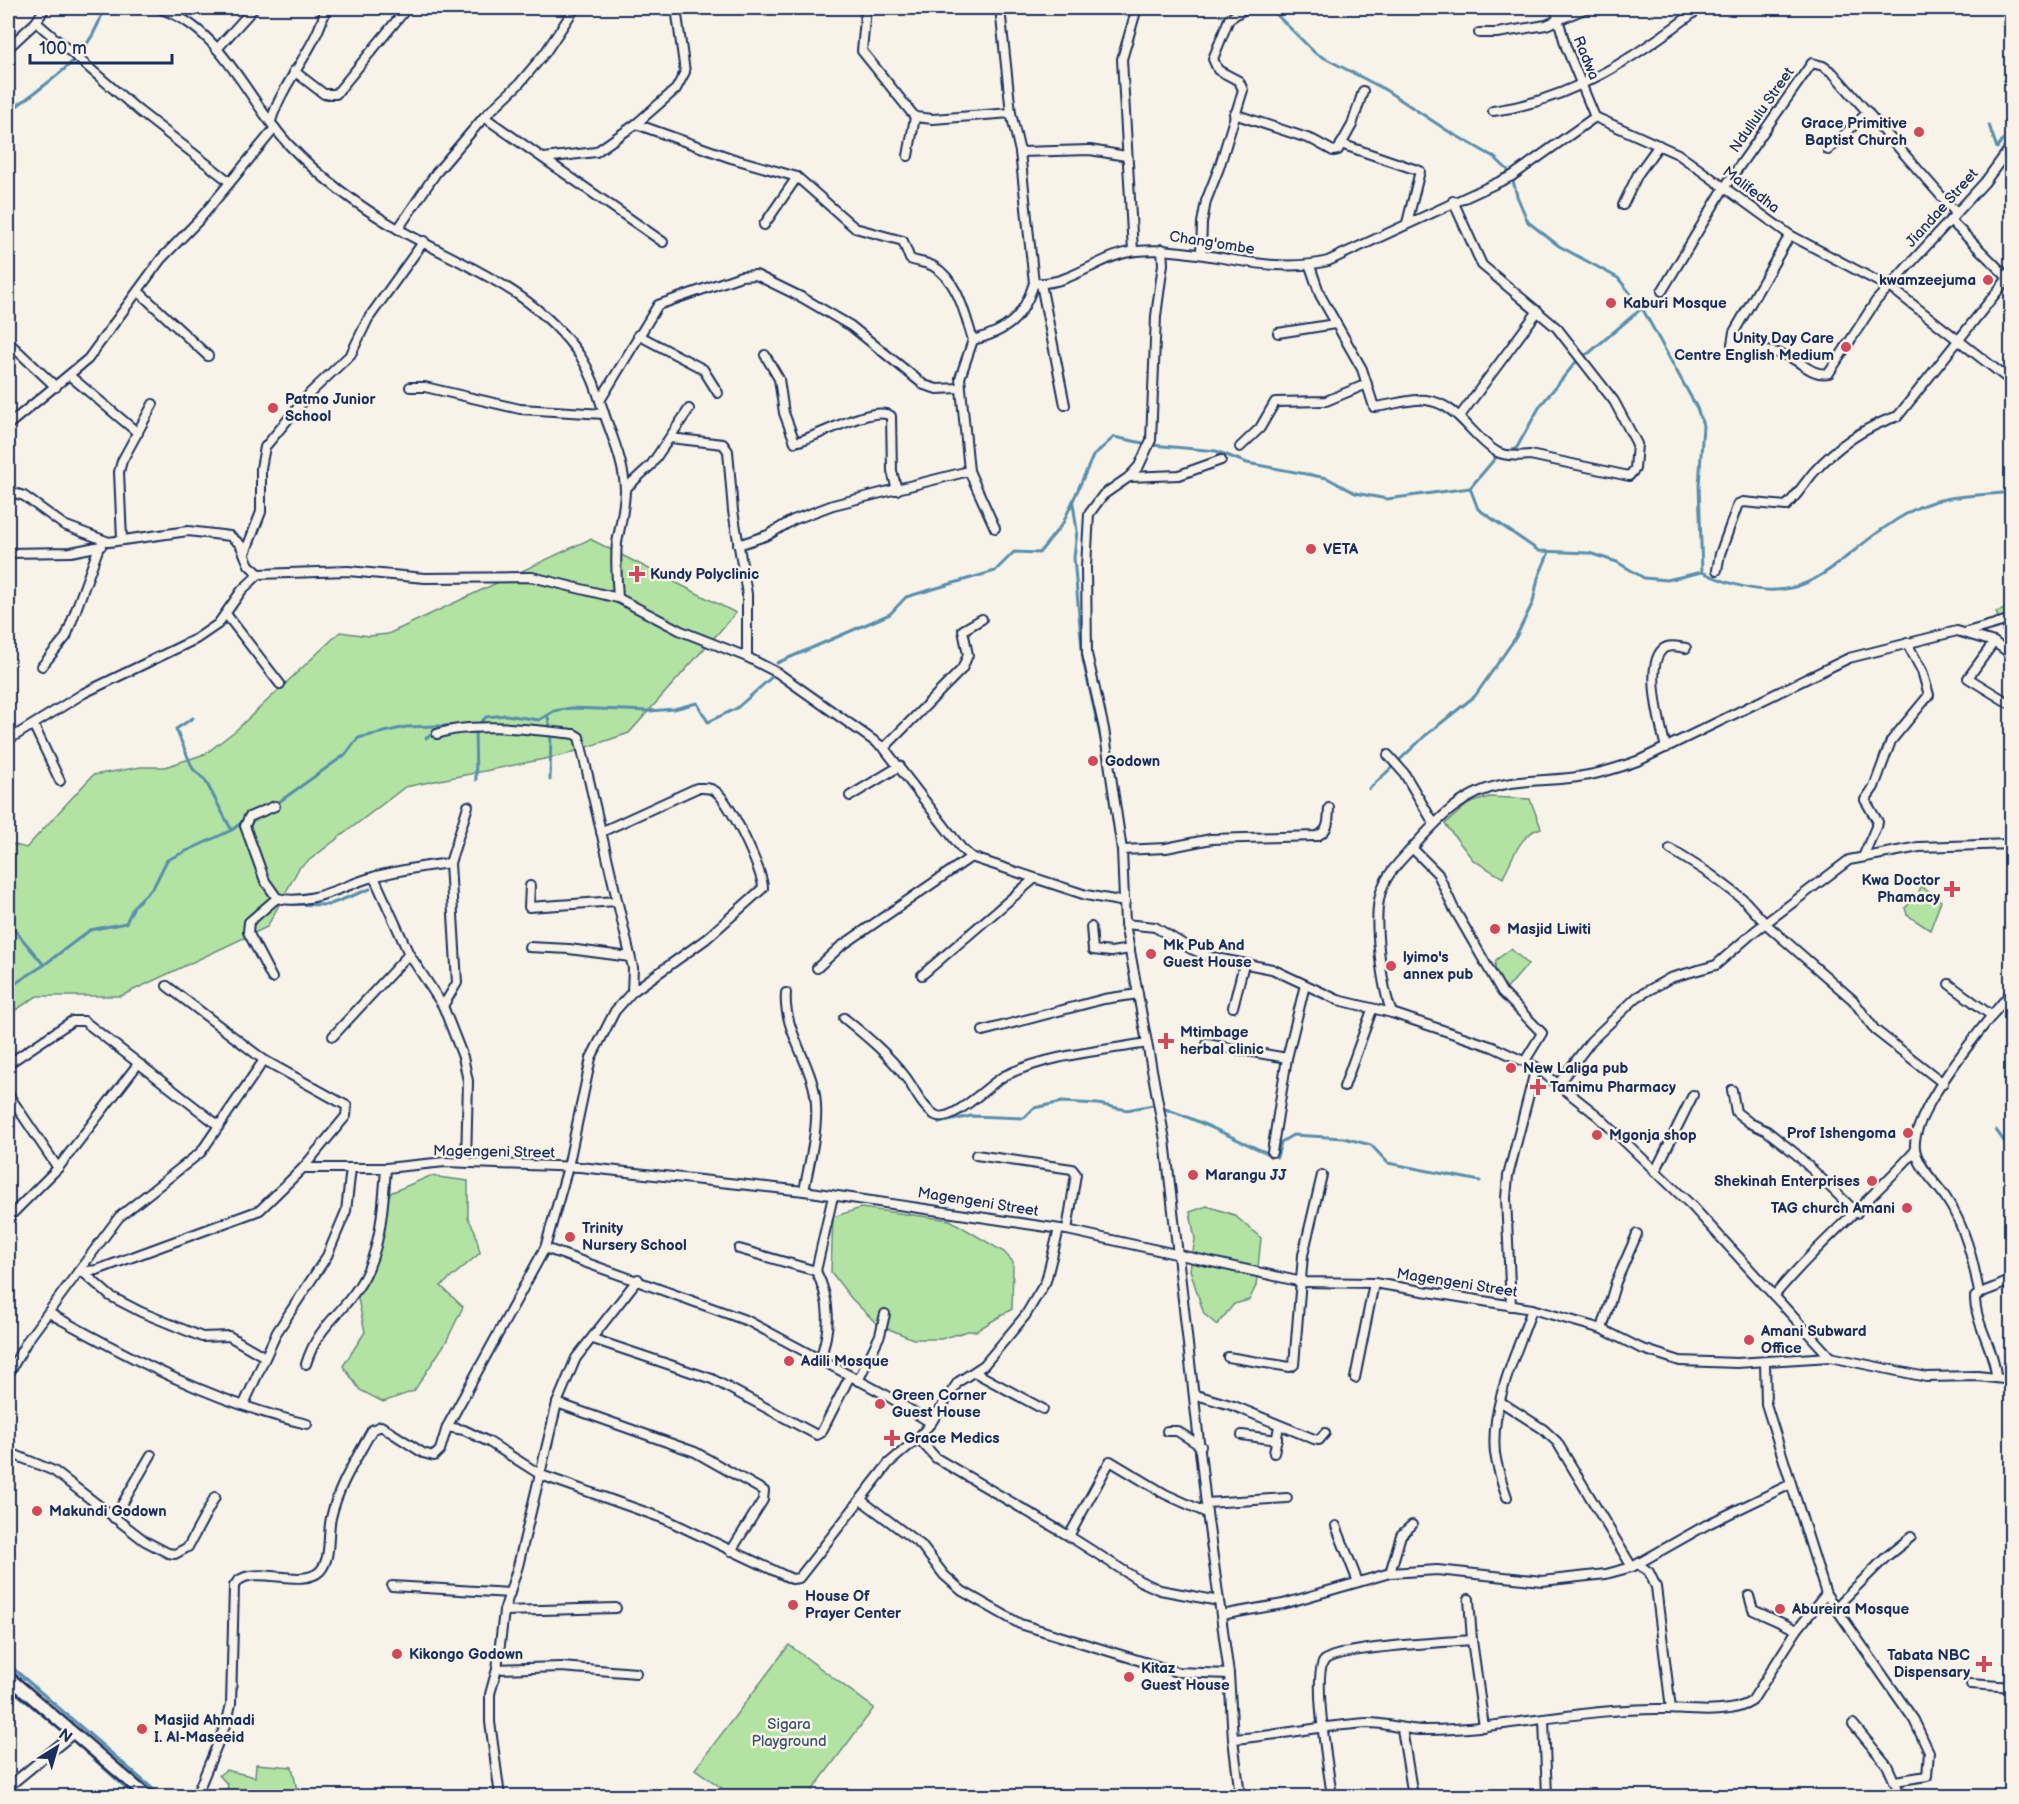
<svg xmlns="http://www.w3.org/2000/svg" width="2019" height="1804" viewBox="0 0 2019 1804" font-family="'Balsamiq Sans',sans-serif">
	<rect width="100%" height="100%" fill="#f7f3e8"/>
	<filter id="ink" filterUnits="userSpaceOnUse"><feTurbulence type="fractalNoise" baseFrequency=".0167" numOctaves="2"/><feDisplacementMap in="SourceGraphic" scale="12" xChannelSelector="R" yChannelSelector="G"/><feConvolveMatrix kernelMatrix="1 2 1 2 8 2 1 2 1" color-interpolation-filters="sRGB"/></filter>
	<g filter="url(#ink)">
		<g fill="#b3e3a2" stroke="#678980" stroke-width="1.5">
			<polygon points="590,539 736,613 629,733 564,755 405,787 299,868 267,927 121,996 37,996 8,1015 8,843 26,848 93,775 141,767 165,767 205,754 235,731 340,632 369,636 388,634"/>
			<polygon points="2011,607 2011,655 1996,612"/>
			<path d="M1489,797l41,2 11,29c-20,5 -30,32 -38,50l-30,-18 -28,-36 23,-20z"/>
			<polygon points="1921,886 1941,901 1930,930 1907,915 1905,908 1918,895"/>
			<polygon points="1511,949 1528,964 1505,991 1493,979 1496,960"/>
			<polygon points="430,1176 468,1181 468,1218 475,1231 480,1253 441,1286 463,1307 446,1342 414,1391 383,1402 360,1390 343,1366 365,1332 357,1294 390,1193"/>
			<polygon points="1207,1206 1234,1215 1261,1238 1256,1286 1249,1300 1234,1304 1217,1325 1204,1314 1190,1270 1195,1239 1190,1212"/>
			<polygon points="861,1208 950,1220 1004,1252 1013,1262 1012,1309 976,1331 968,1331 941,1339 913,1339 877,1324 851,1298 831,1272 833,1217"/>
			<polygon points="789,1645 874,1708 808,1796 733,1796 695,1769"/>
			<polygon points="256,1764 292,1767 297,1790 293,1792 295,1796 225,1796 228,1785 219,1775 226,1770 255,1777"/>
		</g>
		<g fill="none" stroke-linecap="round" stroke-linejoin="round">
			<g stroke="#588eac" stroke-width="3">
				<path d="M1270,8l45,45 69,36 64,42 46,26 17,16 6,23 11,26 31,24 59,32 24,30 55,100 6,17 -4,61 3,86c111,51 126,-16 211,-62 30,-16 65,-14 99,-18"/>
				<path d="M8,113c41,-33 80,-51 96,-105"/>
				<polyline points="1989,125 1997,148 2012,127"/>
				<polyline points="1152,445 1216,451 1247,463 1327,478 1355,493 1387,499 1470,488 1498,455"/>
				<polyline points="1504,452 1516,449 1540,406 1580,357 1589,353 1642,308"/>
				<polyline points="1470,488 1478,509 1539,551 1589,553 1617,562 1644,578 1667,580 1702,572"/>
				<polyline points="1073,503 1077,531 1074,558 1083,660 1103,748"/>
				<polyline points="777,663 890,614 906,597 995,571 1014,552 1039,553 1063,523 1093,456 1114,437 1143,443"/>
				<polyline points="548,717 551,732 550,780"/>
				<polyline points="193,718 176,729 193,769 205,780 231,829"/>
				<polyline points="478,725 486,717 506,715 539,720 554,711 571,708 650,711 674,709 697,703 708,722 737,708 774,675"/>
				<polyline points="475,727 476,780"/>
				<polyline points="426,738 434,733"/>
				<polyline points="1369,789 1426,735 1475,696 1516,637 1533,602 1538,578 1549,552"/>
				<polyline points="276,804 346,754 358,738 406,727 469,725"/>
				<polyline points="286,904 328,905 370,889"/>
				<polyline points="8,922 44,965 90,930 126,923 134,906 154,886 167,860 232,830 246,819"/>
				<polyline points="8,988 44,965"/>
				<path d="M1162,1108c40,12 76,34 115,49l4,-15 12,-7 51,3 27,7 17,18 92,18"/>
				<polyline points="939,1123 971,1116 1024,1118 1034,1108 1062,1102 1098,1104 1127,1110 1153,1105"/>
				<polyline points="1996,1130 2012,1152"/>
				<polyline points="8,1664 161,1796"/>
				<polyline points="8,1686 69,1737"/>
				<polyline points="77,1744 135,1796"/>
			</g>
			<g stroke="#1b2f5e" stroke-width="12">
				<g id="street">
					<path d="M158,8c65,20 88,92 132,138 30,31 70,61 108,83 69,39 135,59 183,128 12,19 17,38 24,59 8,23 19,48 20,73 0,18 -5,37 -8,54 -2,18 0,37 1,55"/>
					<polyline points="866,8 862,51 915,117 933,119 1011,113"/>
					<path d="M1000,8l11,105 9,39 14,131c38,3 66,-29 103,-32 65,-6 127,26 191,10l184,-85 83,-59"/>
					<polyline points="1499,8 1500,8"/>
					<polyline points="1555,8 1566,47 1595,117"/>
					<polyline points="36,22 139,111 230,182"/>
					<polyline points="1479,33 1497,33 1546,25 1587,8"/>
					<polyline points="8,48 36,22 45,8"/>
					<polyline points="217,49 254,8"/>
					<polyline points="294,71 324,94 336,94 407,8"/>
					<path d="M1493,111c80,-11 144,-55 207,-103"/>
					<polyline points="1234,114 1313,140 1333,151 1338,150 1352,125 1363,91"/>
					<polyline points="484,117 663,242"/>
					<polyline points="1595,117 1678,154 1790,235 1894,290 2012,382"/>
					<path d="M271,121c12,-40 45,-72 55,-113"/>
					<path d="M636,124l95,34 66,19 58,51 48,13 7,18c7,3 16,3 23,7 25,14 32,49 40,74"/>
					<polyline points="1341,144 1420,171 1407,223"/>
					<polyline points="1828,150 1868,112"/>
					<polyline points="1020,152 1090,150 1126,156"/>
					<polyline points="908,156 915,117"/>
					<polyline points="544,158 596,152 636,124 676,89 685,72 676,8"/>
					<polyline points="1623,205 1638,174 1659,145"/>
					<polyline points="1950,220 2010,280"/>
					<polyline points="764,225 797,177"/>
					<polyline points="398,229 436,173 484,117 519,84 545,53 575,8"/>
					<path d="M1790,235l-56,97 -2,12c19,8 36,5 53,11 15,5 27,22 44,18l47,-72 109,-119 27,-37"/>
					<polyline points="1162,249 1163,264 1156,316 1151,440 1139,466 1129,477 1103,495 1089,514 1086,567 1087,654 1104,729 1122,850 1125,924 1165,1140 1207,1513 1229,1674 1233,1739 1240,1796"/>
					<polyline points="1133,251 1122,59 1137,8"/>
					<polyline points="1201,253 1202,223 1206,201 1219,168 1243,90 1239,81 1218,70 1213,59 1229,19 1246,8"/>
					<path d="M1310,266l10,29 42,74 12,38c16,-1 36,-9 52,-7 33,4 46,38 71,52 10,5 23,4 33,3l99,21 6,-7 2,-25 -23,-43 -57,-73 -75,-63 -29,-64"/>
					<polyline points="1041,284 1065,405"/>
					<polyline points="138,291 208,356"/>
					<polyline points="1662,291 1724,188 1812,63 1823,66 1833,73 1956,213"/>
					<polyline points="1278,333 1335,324"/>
					<polyline points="638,335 703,369 718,393"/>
					<polyline points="8,342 56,387"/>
					<path d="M765,355l14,24 5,34 11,29c22,-4 78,-38 96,-26l1,55 5,19"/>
					<polyline points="70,376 138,433"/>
					<polyline points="410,387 425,387 520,409 604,414"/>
					<polyline points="601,399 658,305 741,276 756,275 803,298 851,326 924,385 937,389 960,388"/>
					<polyline points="1460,416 1538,311"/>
					<polyline points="8,425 88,359 161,259 199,220 275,128"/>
					<polyline points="670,438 723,444 728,451 733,511 747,594 747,657"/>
					<polyline points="1240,447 1260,428 1275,402 1326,401 1367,384"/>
					<polyline points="1129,477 1179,475 1221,460"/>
					<polyline points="625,489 651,465 689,409"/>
					<polyline points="8,491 24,496 64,525 109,542 188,531 230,536 240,544 249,565 259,574 348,571 425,578 532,577 618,598 681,631 747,657 778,673 884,748 962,849 971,857 1086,895 1125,902"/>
					<path d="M995,528l-26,-57 -9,-93 13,-38c35,-9 50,-22 61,-57"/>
					<polyline points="122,539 119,472 122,461 153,404"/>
					<polyline points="738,545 768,535 793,520 833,505 969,471"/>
					<polyline points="8,553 71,552 101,546"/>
					<polyline points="245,553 261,512 261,468 265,447 310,393 351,354 368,319 424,241"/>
					<path d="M1717,570l3,-16 18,-50 5,-2 43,4c10,-9 18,-22 27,-33 24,-27 51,-46 85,-57l110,-138"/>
					<polyline points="226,614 280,684"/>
					<polyline points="1967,632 2012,619"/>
					<polyline points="1994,642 1968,678 2012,705"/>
					<polyline points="42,666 66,637 99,547"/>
					<polyline points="34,726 60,781"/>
					<path d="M437,734c36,-13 99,-4 137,0l5,3 54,231 -1,24"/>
					<polyline points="8,740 84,693 196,639 218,624 242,590 259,574"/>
					<polyline points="884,748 962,669 968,655 963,630 982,619"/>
					<path d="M1666,748c-5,-20 -22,-83 -3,-99 6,-5 16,-2 23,-1"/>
					<polyline points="1388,755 1404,773 1433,822"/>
					<polyline points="850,796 900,766"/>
					<path d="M275,806l-26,11 -4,9 20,55 12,17c35,8 66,-13 99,-22 25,-6 49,-10 74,-13"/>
					<polyline points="1412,848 1438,874 1453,907 1502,992 1542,1033 1525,1061"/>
					<polyline points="1670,849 1710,874 1743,899 1766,924 1853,1000 1875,1030 1943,1083"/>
					<path d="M1122,850l44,-2 45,-9 106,-3c13,-6 11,-15 12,-28"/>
					<polyline points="1863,857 1878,822 1865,800 1874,787 1891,741 1929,695 1922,671 1907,643"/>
					<polyline points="374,877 409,954 443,1006 463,1057 468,1081 466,1162"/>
					<polyline points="530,886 529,907 617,901"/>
					<polyline points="1125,924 1155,927 1191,949 1211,957 1272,969 1338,1000 1392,1013 1493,1047 1536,1067 1598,1116 1692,1206 1830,1357"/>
					<polyline points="1091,927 1093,950 1111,952 1130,949"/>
					<polyline points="529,947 569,949 630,957"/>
					<polyline points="817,968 840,947 971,857"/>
					<polyline points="922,975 1034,879"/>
					<polyline points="272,978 248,932 249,922 277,898"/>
					<polyline points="1949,984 1992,1016"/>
					<polyline points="167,986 264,1060 347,1106 346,1116 303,1168"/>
					<path d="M786,993c-3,31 19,62 27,92 9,33 -3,73 -9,106"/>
					<polyline points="443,1006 457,983 450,863 468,806"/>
					<polyline points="1233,1007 1244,964"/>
					<path d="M1392,1013c-10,-24 -18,-87 -13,-113 4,-24 19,-36 34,-53 26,-29 51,-56 93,-63 25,-5 52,-3 77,-8 20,-3 38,-9 57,-16l209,-102 108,-27 37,11 18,13"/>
					<path d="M844,1018c22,18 43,35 60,57 10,12 17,32 31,40 16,10 54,-31 69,-39 43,-21 97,-25 143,-33"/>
					<polyline points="983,1031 1104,999 1138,994"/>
					<polyline points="333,1036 409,954"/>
					<polyline points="1207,1044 1287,1058"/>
					<polyline points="8,1064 72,1021 84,1021 218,1125"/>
					<polyline points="1559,1083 1591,1041 1637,997 1670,978 1716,965 1755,931 1849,860 1919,847 2012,844"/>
					<polyline points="1344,1087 1372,1010"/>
					<polyline points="1732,1090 1736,1112 1750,1123 1767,1131 1796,1154 1857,1213"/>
					<polyline points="8,1094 58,1168"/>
					<polyline points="1272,1152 1287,1058 1305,985"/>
					<polyline points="976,1155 1072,1169 1076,1174 1067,1230"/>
					<polyline points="1655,1172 1693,1095"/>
					<polyline points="8,1218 58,1168 138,1064"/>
					<polyline points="545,1248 748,1321 886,1395 931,1423"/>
					<path d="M739,1249l77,22c15,30 15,57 4,88"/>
					<polyline points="816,1271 833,1196"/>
					<polyline points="78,1272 119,1217 201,1152 264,1060"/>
					<polyline points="84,1273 110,1296 141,1312 202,1337 229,1336 265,1357"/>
					<path d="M1979,1292c-6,-32 -14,-66 -33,-94 -9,-14 -25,-28 -30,-45 -12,-35 73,-134 96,-162"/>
					<path d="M1774,1296c43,-52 96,-95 141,-145"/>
					<polyline points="1511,1306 1506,1198 1508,1176 1536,1067"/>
					<path d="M49,1313c85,47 163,89 258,111"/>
					<polyline points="1602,1329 1616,1282 1637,1234"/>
					<polyline points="593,1339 712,1379 817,1435 821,1433 850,1376"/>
					<polyline points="1228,1357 1290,1367 1294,1365 1303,1255 1322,1175"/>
					<path d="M306,1364c12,-38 31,-45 51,-75 24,-34 26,-81 29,-121"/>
					<polyline points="976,1373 1043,1409"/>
					<polyline points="8,1375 27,1341 78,1272 97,1270 260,1210 303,1168 386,1168 445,1162 580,1167 804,1191 1067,1230 1302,1282 1374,1283 1532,1309 1602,1329 1640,1348 1680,1361 1737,1363 1830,1357 1926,1377 1978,1376 2012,1380"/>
					<path d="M1996,1377c-1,-27 -21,-53 -21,-80 10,-9 24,-8 37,-19"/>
					<polyline points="1355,1378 1374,1283"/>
					<polyline points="858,1381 880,1335 885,1314"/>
					<polyline points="1196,1395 1234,1406 1314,1439 1319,1440 1325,1433"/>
					<polyline points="1501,1402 1543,1429 1557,1442 1632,1567"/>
					<polyline points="557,1403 695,1452 764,1491 763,1500 731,1551"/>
					<polyline points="244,1404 277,1332 327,1256 346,1211 351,1168"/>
					<polyline points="447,1427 464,1430 489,1442 541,1475 665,1519 792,1579 799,1578 889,1463 918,1438 931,1423 958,1382 984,1365 1025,1316 1046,1281 1059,1229"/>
					<polyline points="1167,1431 1177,1431 1201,1446"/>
					<polyline points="1242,1435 1277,1440"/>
					<polyline points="918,1438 936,1458 1069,1536 1140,1581 1160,1590 1219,1601"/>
					<polyline points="8,1452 54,1471 145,1541 168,1553 175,1554 188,1547 215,1497"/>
					<polyline points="1274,1453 1279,1426"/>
					<path d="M1507,1497c-5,-14 -10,-29 -12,-44 -5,-48 22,-100 37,-144"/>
					<polyline points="861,1500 921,1545 944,1575 962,1591 1020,1624 1177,1672 1229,1674"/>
					<polyline points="1206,1503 1287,1498"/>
					<polyline points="114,1518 151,1455"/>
					<polyline points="1336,1526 1358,1582"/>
					<polyline points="1069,1536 1110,1461 1165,1494 1207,1513"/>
					<polyline points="1638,1564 1649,1572 1656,1587 1671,1709"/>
					<polyline points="1390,1573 1401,1535 1412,1525"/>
					<polyline points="392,1586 510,1593"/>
					<polyline points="1826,1594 1914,1720 1929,1752 1927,1776 1895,1781"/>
					<polyline points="1749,1596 1753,1610 1797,1630"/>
					<polyline points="1469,1599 1472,1640 1484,1727"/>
					<polyline points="1835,1608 1886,1557 1911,1537"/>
					<polyline points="504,1611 616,1608"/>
					<polyline points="1221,1615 1283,1604 1390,1573 1437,1570 1542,1581 1606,1574 1632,1567 1708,1524 1791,1484"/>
					<polyline points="497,1669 561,1667 636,1673"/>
					<polyline points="1971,1684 2012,1687"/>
					<polyline points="1544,1720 1547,1796"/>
					<polyline points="1853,1724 1887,1765 1901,1796"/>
					<polyline points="1402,1729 1413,1796"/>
					<path d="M1233,1739c45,-3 90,-14 136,-16 20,0 37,8 58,7 81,-1 160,-23 240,-21 24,1 65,6 85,-8l45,-71 29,-36 -60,-190 -1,-42"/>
					<polyline points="8,1787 74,1733"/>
					<path d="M196,1796l31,-75 4,-17 3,-118c13,-25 67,4 86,-15 12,-13 7,-37 11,-53 7,-32 26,-60 41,-88l9,-4 42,27 11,3 6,-6 7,-23 98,-179 23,-81 23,-109 24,-47 17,-19 74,-53 57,-51c0,-16 -34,-89 -48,-97 -6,-4 -11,-3 -18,-3l-96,44"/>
					<polyline points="500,1796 490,1722 490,1694 497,1669 504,1611 518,1566 557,1403 576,1358 638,1279"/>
					<path d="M1332,1796c-3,-23 -20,-119 -8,-135 10,-14 125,-19 148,-21"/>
					<polyline points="1728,1796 1734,1795"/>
				</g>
			</g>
			<g stroke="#1b2f5e" stroke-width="15">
				<polyline id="secondary" points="8,1677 147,1796"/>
			</g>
			<use href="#street" stroke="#f7f3e8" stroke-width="8"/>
			<use href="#secondary" stroke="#f7f3e8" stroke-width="10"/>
		</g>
	</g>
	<g fill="#d1495b" stroke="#f7f3e8" stroke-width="2">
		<circle cx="1919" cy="132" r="6"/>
		<circle cx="1988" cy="280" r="6"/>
		<circle cx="1611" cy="303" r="6"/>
		<circle cx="1846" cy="347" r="6"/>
		<circle cx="273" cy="408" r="6"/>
		<circle cx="1311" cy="549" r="6"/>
		<path d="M634 565h6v6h6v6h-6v6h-6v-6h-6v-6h6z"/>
		<circle cx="1093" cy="761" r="6"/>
		<path d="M1949 880h6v6h6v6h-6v6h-6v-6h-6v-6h6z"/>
		<circle cx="1495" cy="929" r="6"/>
		<circle cx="1151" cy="954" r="6"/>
		<circle cx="1391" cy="966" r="6"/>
		<path d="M1163 1032h6v6h6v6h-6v6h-6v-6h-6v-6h6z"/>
		<circle cx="1511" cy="1068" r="6"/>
		<path d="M1535 1078h6v6h6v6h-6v6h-6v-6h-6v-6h6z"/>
		<circle cx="1908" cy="1133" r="6"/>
		<circle cx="1597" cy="1135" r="6"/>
		<circle cx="1193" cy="1175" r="6"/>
		<circle cx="1872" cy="1181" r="6"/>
		<circle cx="1907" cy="1208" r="6"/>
		<circle cx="570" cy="1237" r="6"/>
		<circle cx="1749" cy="1340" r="6"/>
		<circle cx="789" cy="1361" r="6"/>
		<circle cx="880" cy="1404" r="6"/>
		<path d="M889 1429h6v6h6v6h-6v6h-6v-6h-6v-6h6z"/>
		<circle cx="37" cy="1511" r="6"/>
		<circle cx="793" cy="1605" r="6"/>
		<circle cx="1780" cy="1609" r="6"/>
		<circle cx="397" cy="1654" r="6"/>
		<path d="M1981 1655h6v6h6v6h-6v6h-6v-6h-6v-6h6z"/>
		<circle cx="1129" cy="1677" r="6"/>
		<circle cx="142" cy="1729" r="6"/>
	</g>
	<g text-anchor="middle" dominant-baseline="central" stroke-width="5" stroke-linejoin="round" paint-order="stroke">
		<g font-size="15" fill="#1b2f5e" stroke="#f7f3e8">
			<text transform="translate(1586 58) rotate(68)">Radwa</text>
			<text transform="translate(1762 110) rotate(-55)">Ndullulu Street</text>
			<text transform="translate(1751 190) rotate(37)">Malifedha</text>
			<text transform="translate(1942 208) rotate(-48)">Jiandae Street</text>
			<text transform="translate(1212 243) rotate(9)">Chang'ombe</text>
			<text transform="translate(494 1152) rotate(1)">Magengeni Street</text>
			<text transform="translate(978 1202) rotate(9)">Magengeni Street</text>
			<text transform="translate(1457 1283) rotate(9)">Magengeni Street</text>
		</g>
		<g font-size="15" font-weight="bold" fill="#1b2f5e" stroke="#f7f3e8" text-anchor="start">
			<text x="1907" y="123" text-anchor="end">Grace Primitive<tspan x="1907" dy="17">Baptist Church</tspan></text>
			<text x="1976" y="280" text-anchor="end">kwamzeejuma</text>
			<text x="1623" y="303">Kaburi Mosque</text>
			<text x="1834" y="338" text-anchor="end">Unity Day Care<tspan x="1834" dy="17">Centre English Medium</tspan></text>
			<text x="285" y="399">Patmo Junior<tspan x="285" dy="17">School</tspan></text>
			<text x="1323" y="549">VETA</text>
			<text x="650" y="574">Kundy Polyclinic</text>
			<text x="1105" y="761">Godown</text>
			<text x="1940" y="880" text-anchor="end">Kwa Doctor<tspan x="1940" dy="17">Phamacy</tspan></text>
			<text x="1507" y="929">Masjid Liwiti</text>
			<text x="1163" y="945">Mk Pub And<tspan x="1163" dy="17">Guest House</tspan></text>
			<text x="1403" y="957">lyimo's<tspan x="1403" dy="17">annex pub</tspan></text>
			<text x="1180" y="1032">Mtimbage<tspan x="1180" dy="17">herbal clinic</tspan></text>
			<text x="1523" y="1068">New Laliga pub</text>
			<text x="1550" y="1087">Tamimu Pharmacy</text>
			<text x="1896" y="1133" text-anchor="end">Prof Ishengoma</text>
			<text x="1609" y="1135">Mgonja shop</text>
			<text x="1205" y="1175">Marangu JJ</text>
			<text x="1860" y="1181" text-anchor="end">Shekinah Enterprises</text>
			<text x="1895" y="1208" text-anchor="end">TAG church Amani</text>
			<text x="582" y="1228">Trinity<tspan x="582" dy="17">Nursery School</tspan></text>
			<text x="1761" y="1331">Amani Subward<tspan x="1761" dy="17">Office</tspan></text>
			<text x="801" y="1361">Adili Mosque</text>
			<text x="892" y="1395">Green Corner<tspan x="892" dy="17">Guest House</tspan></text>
			<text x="904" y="1438">Grace Medics</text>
			<text x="49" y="1511">Makundi Godown</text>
			<text x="805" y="1596">House Of<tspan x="805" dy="17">Prayer Center</tspan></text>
			<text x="1792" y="1609">Abureira Mosque</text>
			<text x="409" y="1654">Kikongo Godown</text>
			<text x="1970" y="1655" text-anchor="end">Tabata NBC<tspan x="1970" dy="17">Dispensary</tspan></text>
			<text x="1141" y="1668">Kitaz<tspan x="1141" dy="17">Guest House</tspan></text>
			<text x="154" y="1720">Masjid Ahmadi<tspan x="154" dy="17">I. Al-Maseeid</tspan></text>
		</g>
		<g font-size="15" fill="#39536c" stroke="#f7f3e8">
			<text x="789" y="1724">Sigara<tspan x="789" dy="17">Playground</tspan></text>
		</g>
	</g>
	<rect width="2019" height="1804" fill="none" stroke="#f7f3e8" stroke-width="30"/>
	<rect x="15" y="15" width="1989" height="1774" fill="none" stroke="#1b2f5e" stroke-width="2" filter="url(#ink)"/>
	<g transform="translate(57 1747) rotate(37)" stroke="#f7f3e8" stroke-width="4.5" paint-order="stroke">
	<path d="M0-4.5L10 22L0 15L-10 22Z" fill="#1b2f5e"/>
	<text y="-9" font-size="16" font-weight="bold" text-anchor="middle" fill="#1b2f5e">N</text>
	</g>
	<path d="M30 54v9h142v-9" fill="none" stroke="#1b2f5e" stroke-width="3"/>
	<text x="39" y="54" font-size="18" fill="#1b2f5e" stroke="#f7f3e8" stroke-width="4.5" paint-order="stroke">100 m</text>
</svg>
